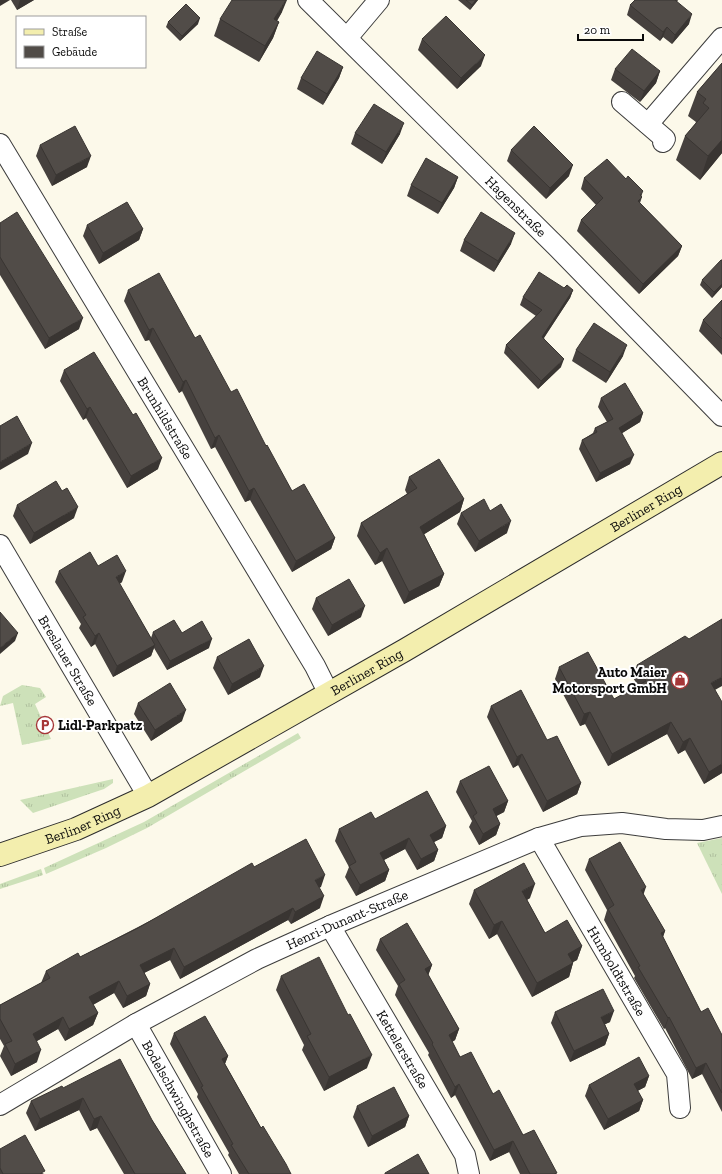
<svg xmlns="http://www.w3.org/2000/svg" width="722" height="1174" viewBox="0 0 722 1174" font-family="'Zilla Slab',serif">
	<defs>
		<pattern id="grass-tufts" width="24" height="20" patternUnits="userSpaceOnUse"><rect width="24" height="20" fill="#cde1b9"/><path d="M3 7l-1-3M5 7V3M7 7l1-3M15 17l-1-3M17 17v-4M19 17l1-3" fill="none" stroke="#afc09e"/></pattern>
	</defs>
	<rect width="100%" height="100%" fill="#fcf9ea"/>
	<g fill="url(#grass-tufts)">
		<polygon points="22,685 40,688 46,697 35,704 51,739 22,745 13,703 0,706 3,696"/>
		<polygon points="298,733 301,738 147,828 106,848 46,874 44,868 144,822"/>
		<polygon points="113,779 113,783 104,789 33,813 20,800"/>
		<polygon points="722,838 722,894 697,843"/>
		<polygon points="41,869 43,875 0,889 0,884"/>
	</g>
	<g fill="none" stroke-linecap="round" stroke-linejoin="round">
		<g stroke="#3d3d3d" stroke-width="22">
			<g id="street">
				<path id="s1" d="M308,0l249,247 165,169"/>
				<polyline points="347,38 379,0"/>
				<polyline points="622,102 665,139 663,142"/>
				<polyline points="648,124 722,38"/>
				<path id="s2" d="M0,144l315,522 14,28"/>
				<path id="s3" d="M0,545l148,251"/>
				<path id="s4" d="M539,838l138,236 3,34"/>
				<path id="s5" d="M330,926l135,229 4,19"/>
				<path id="s6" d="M136,1024l85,150"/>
				<path id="s7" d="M0,1105l136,-81 121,-65 73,-33 209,-88 42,-12 41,-3 44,6 37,1 19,-4"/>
			</g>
		</g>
		<g stroke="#2c2c2c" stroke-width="24">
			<g id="secondary">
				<path id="s8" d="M0,855l76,-26 72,-33 257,-146 317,-187"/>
			</g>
		</g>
		<use href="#street" stroke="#fff" stroke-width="20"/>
		<use href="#secondary" stroke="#f3eeae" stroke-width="22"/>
	</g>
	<g fill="#46413e">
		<polygon points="11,0 34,0 17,10"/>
		<polygon points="458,0 478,0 470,10"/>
		<polygon points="635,0 678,0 677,2 689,24 672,44 663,37 660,41 627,15 630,5"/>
		<polygon points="282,12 277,21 279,22 273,38 259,62 214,36 220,19"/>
		<polygon points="168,22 198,24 180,41 166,27"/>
		<polygon points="422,39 481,66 457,89 418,50"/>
		<polygon points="722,63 722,153 700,180 676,160 685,136 695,124 696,122 688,116 697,92"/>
		<polygon points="343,67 339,78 323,105 297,89 301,78"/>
		<polygon points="615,69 660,71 656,83 640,102 611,80"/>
		<polygon points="355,133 400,134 382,164 351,144"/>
		<polygon points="40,145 87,167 52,186 36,156"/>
		<polygon points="511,150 569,176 546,199 507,161"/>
		<polygon points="458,177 454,188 438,214 407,196 411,185"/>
		<polygon points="584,178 642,196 642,197 640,203 682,246 678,256 639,294 577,231 581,220 596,205 581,189"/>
		<polygon points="0,223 79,329 45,349 0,275"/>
		<polygon points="87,225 143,229 139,240 99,264 83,236"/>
		<polygon points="464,240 511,244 494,272 460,251"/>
		<polygon points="702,280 722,287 712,298 700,285"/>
		<polygon points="128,290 195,338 266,446 292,491 335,538 331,549 292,572 250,500 245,502 215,447 211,449 182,391 179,393 149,340 145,341 124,301"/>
		<polygon points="573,290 570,298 544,338 561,367 538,389 504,353 506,345 536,316 520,305 523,297"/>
		<polygon points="722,300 722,355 699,331 703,320"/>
		<polygon points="576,350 623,356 606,383 572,361"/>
		<polygon points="64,370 158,469 127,488 86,418 83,420 60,381"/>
		<polygon points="601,398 643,413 640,422 622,433 630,464 596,482 579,449 582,440 593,433 595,428 607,422 598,407"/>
		<polygon points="409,477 464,499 460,512 424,534 444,574 439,586 404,604 382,561 375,565 357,536 361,523 407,494 405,490"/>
		<polygon points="17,505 74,518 30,544 13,516"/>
		<polygon points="490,511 507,533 475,552 457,524 461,513"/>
		<polygon points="98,566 122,582 119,584 151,638 153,632 182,633 209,648 167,670 154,648 151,656 113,677 95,644 91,647 79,628 81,624 55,582 59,571"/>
		<polygon points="316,598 361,617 328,636 312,609"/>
		<polygon points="217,657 260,677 228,695 213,668"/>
		<polygon points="637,665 715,690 722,773 704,784 685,750 678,754 667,734 608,766 585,724 580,726 555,679 559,667 614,699 638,686 632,676"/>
		<polygon points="138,703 182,721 151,741 134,714"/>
		<polygon points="491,706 581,783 577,794 543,812 518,765 513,768 487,717"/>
		<polygon points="460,781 508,801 504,812 496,816 500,824 496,835 479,845 469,827 472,821 456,792"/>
		<polygon points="375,819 446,826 442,838 434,842 438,850 434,861 417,870 405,849 384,860 389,870 385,881 356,896 345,877 349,867 335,841 339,829"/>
		<polygon points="589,859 643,894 665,931 663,937 701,1012 722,1035 722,1112 702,1074 692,1079 665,1028 664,1029 634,978 635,976 604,920 607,910 585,870"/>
		<polygon points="254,867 321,887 319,887 320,908 291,924 288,920 180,979 170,960 144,973 150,984 146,996 123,1008 114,993 93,1005 98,1013 93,1025 65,1041 58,1029 37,1041 37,1062 11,1076 0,1056 4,1046 0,1039 0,1005 41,983 46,971 80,957"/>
		<polygon points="474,890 530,898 527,900 545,933 582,946 577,960 573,962 573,963 569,977 532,997 497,934 489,939 469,904"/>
		<polygon points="380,939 432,965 428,975 459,1029 455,1040 452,1042 460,1057 493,1094 523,1135 556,1174 520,1174 509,1152 490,1161 455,1095 451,1098 428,1055 429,1053 395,995 398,986 376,950"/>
		<polygon points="281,976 348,1015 367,1068 324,1091 302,1050 304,1045 276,990"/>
		<polygon points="555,1012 610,1022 605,1024 609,1034 605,1045 570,1062 551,1023"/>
		<polygon points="174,1033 228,1056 225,1064 261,1128 291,1174 239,1174 228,1155 229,1153 197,1097 198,1094 170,1044"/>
		<polygon points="649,1076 645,1087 637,1091 643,1100 639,1111 604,1130 585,1096 589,1085"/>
		<polygon points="63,1088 152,1120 186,1174 124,1174 97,1128 90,1131 79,1110 35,1131 26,1113 31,1101"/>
		<polygon points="357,1106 409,1116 405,1127 368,1147 353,1117"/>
		<polygon points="0,1149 44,1174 0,1174"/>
	</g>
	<g fill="#393532">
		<polygon points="0,0 10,0 0,6"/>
		<polygon points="20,0 34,0 17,10"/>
		<polygon points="286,0 287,0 282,12 268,35 274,19"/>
		<polygon points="476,0 478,0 470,10 472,5"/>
		<polygon points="692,14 689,24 672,44 675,35"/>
		<polygon points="200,18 198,24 180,41 182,36"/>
		<polygon points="279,22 273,38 259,62 265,46"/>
		<polygon points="667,27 663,37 660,41 663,32"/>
		<polygon points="485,55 481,66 457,89 461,78"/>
		<polygon points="343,67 339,78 323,105 327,94"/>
		<polygon points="660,71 656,83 640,102 644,91"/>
		<polygon points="404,123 400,134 382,164 386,152"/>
		<polygon points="722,140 722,153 700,180 708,156"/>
		<polygon points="91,156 87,167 52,186 56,175"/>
		<polygon points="573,165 569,176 546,199 550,188"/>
		<polygon points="458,177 454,188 438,214 442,203"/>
		<polygon points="643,191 638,207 634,211 640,195"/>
		<polygon points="143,229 139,240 99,264 103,253"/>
		<polygon points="515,233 511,244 494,272 498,261"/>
		<polygon points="682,246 678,256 639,294 643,284"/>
		<polygon points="722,284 722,287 712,298 714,292"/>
		<polygon points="573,290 570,298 539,345 542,337"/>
		<polygon points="83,318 79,329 45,349 49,338"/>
		<polygon points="153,328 149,340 145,341 149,330"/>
		<polygon points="627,345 623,356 606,383 610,372"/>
		<polygon points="564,359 561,367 538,389 541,381"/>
		<polygon points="186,380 182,391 179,393 183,382"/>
		<polygon points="90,407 86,418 83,420 87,409"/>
		<polygon points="643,413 640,422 616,437 619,428"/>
		<polygon points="219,435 215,447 211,449 215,438"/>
		<polygon points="32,443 28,454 0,470 0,462"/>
		<polygon points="634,455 630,464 596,482 600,473"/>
		<polygon points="162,458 158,469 127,488 131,476"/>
		<polygon points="254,488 250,500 245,502 249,491"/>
		<polygon points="464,499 460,512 415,540 420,527"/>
		<polygon points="78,507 74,518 30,544 34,533"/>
		<polygon points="511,521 507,533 475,552 479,541"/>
		<polygon points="335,538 331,549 292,572 296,561"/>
		<polygon points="387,548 382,561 375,565 380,553"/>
		<polygon points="126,571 122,582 112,589 116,577"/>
		<polygon points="444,574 439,586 404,604 409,592"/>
		<polygon points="365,606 361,617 328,636 332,625"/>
		<polygon points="18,633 15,641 0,654 0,648"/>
		<polygon points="99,633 95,644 91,647 95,636"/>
		<polygon points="212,639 209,648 167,670 170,661"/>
		<polygon points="155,645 151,656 113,677 117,666"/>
		<polygon points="264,666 260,677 228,695 232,684"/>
		<polygon points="722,677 722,686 706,695 711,683"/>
		<polygon points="186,710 182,721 151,741 155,730"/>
		<polygon points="590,712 585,724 580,726 584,714"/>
		<polygon points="671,722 667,734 608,766 612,754"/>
		<polygon points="690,738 685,750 678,754 683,742"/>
		<polygon points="522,754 518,765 513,768 517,757"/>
		<polygon points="722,764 722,773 704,784 709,772"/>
		<polygon points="581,783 577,794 543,812 547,801"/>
		<polygon points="508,801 504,812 489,820 493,809"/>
		<polygon points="500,824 496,835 479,845 483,834"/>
		<polygon points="446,826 442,838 426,846 430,835"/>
		<polygon points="409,838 405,849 376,864 380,853"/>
		<polygon points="438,850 434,861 417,870 421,859"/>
		<polygon points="389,870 385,881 356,896 360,885"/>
		<polygon points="325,875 321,887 311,892 315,880"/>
		<polygon points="535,884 530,898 517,905 522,891"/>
		<polygon points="646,887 642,899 641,890"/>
		<polygon points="324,896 320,908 291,924 295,912"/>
		<polygon points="293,908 288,920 180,979 184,967"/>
		<polygon points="502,921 497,934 489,939 494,925"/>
		<polygon points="665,931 661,942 661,933"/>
		<polygon points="582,946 577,960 563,967 568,954"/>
		<polygon points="174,948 170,960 136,977 140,965"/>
		<polygon points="573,963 569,977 532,997 537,983"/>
		<polygon points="432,965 428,976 425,969"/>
		<polygon points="119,981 114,993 85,1009 89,997"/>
		<polygon points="150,984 146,996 123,1008 127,996"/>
		<polygon points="614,1011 610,1022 597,1028 601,1017"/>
		<polygon points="98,1013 93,1025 65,1041 69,1029"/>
		<polygon points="63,1017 58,1029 28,1046 33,1034"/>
		<polygon points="669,1017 665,1028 664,1029 668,1018"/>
		<polygon points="459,1029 455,1040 445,1046 449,1035"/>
		<polygon points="609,1034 605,1045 570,1062 574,1051"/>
		<polygon points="41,1050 37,1062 11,1076 15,1064"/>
		<polygon points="372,1055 367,1068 324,1091 329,1077"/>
		<polygon points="228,1056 224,1066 222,1059"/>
		<polygon points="706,1063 702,1074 692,1079 696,1068"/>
		<polygon points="649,1076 645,1087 630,1095 634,1084"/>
		<polygon points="459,1084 455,1095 451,1098 455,1087"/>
		<polygon points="83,1098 79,1110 35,1131 40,1119"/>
		<polygon points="643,1100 639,1111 604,1130 608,1119"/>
		<polygon points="101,1116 97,1128 90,1131 94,1119"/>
		<polygon points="409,1116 405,1127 368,1147 372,1136"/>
		<polygon points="513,1141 509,1152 490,1161 494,1150"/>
	</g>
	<g fill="#514c48" stroke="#393532">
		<polygon points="232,0 286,0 274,19 279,22 265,46 220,19"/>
		<polygon points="466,0 476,0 472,5"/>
		<polygon points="635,0 675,0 692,14 675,35 667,27 663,32 630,5"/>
		<polygon points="186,4 200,18 182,36 168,22"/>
		<polygon points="446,16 485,55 461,78 422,39"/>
		<polygon points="632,49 660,71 644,91 615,69"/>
		<polygon points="317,51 343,67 327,94 301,78"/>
		<polygon points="722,63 722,140 708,156 685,136 709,108 703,103 706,99 697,92"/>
		<polygon points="374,104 404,123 386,152 355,133"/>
		<polygon points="75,126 91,156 56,175 40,145"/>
		<polygon points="534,126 573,165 550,188 511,150"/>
		<polygon points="426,158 458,177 442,203 411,185"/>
		<polygon points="607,159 626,179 628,176 643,191 640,195 642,197 638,201 682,246 643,284 581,220 603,198 584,178"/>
		<polygon points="127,202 143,229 103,253 87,225"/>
		<polygon points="17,212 83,318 49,338 0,257 0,223"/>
		<polygon points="481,212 515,233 498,261 464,240"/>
		<polygon points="721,260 722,260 722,284 714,292 702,280"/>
		<polygon points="539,272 564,288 567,285 573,290 542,337 564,359 541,381 506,345 542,310 523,297"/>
		<polygon points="159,273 195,338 200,335 231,392 237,389 266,446 267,445 292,491 304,484 335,538 296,561 254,488 249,491 219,435 215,438 186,380 183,382 153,328 149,330 128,290"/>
		<polygon points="722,300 722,339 703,320"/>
		<polygon points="594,323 627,345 610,372 576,350"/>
		<polygon points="94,352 133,415 136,413 162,458 131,476 90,407 87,409 64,370"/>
		<polygon points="625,383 643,413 619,428 634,455 600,473 582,440 597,432 595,428 613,419 601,398"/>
		<polygon points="17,416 32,443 0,462 0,426"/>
		<polygon points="439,459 464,499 420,527 444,574 409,592 387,548 380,553 361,523 417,488 409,477"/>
		<polygon points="56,481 62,491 67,488 78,507 34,533 17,505"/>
		<polygon points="484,499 490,511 501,504 511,521 479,541 461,513"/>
		<polygon points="90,552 98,566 117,555 126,571 116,577 155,645 117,666 99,633 95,636 83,617 86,615 59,571"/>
		<polygon points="349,579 365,606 332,625 316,598"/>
		<polygon points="0,612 18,633 0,648"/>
		<polygon points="722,619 722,677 711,683 722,702 722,764 709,772 690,738 683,742 671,722 612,754 590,712 584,714 559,667 588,652 614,699 646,681 637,665 685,636 689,639"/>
		<polygon points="174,620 182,633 202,621 212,639 170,661 153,632"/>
		<polygon points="249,639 264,666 232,684 217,657"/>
		<polygon points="170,683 186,710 155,730 138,703"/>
		<polygon points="521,690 547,740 557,736 581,783 547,801 522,754 517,757 491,706"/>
		<polygon points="489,766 508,801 493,809 500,824 483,834 473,816 477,813 460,781"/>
		<polygon points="427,791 446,826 430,835 438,850 421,859 409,838 380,853 389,870 360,885 349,866 356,862 339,829 371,812 375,819"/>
		<polygon points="306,839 325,875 315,880 324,896 295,912 293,908 184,967 174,948 140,965 150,984 127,996 119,981 89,997 98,1013 69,1029 63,1017 33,1034 41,1050 15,1064 5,1044 12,1041 0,1019 0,1005 50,978 46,971 78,953 80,957 138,928 252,863 254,867"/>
		<polygon points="620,842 646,887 641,890 665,931 661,933 701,1012 708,1008 722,1035 722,1093 706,1063 696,1068 669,1017 668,1018 638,967 640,966 608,909 614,905 589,859"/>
		<polygon points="524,863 535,884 522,891 545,933 567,920 582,946 568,954 573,963 537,983 502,921 494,925 474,890"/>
		<polygon points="407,923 432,965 425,969 459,1029 449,1035 460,1057 471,1052 493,1094 499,1090 523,1135 534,1130 557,1173 554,1174 530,1174 513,1141 494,1150 459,1084 455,1087 432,1044 433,1043 399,984 405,980 380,939"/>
		<polygon points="319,957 348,1015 350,1014 372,1055 329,1077 307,1036 311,1034 281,976"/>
		<polygon points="603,989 614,1011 601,1017 609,1034 574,1051 555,1012"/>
		<polygon points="205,1016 228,1056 222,1059 261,1128 263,1126 286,1164 291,1174 249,1174 231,1145 233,1144 201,1087 203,1086 174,1033"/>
		<polygon points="639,1057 649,1076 634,1084 643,1100 608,1119 589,1085"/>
		<polygon points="120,1059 152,1120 186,1174 135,1174 101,1116 94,1119 83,1098 40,1119 31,1101 62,1086 63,1088"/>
		<polygon points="394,1087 409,1116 372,1136 357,1106"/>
		<polygon points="25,1135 45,1171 41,1173 41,1174 3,1174 0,1168 0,1149"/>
		<polygon points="418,1154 429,1174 385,1174 385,1173"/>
	</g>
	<defs>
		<g id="shop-ring" transform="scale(0.9)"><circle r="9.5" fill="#fff" stroke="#a63638" stroke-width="1.5"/><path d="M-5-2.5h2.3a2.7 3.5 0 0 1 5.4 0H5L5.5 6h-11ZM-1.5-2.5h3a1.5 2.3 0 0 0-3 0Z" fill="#a63638"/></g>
		<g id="parking-ring" transform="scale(0.9)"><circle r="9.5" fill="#fff" stroke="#a63638" stroke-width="1.5"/><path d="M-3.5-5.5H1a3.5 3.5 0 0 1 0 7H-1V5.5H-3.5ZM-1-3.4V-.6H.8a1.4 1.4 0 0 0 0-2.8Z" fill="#a63638"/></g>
	</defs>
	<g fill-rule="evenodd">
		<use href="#shop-ring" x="680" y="680"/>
		<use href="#parking-ring" x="45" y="725"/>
	</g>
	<g text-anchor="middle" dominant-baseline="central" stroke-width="4" stroke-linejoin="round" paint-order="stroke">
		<g font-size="14" fill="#0a0a0a" stroke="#fff">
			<text stroke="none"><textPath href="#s1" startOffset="293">Hagenstraße</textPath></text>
			<text stroke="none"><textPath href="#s2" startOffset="320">Brunhildstraße</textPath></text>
			<text stroke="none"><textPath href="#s8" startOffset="735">Berliner Ring</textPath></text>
			<text stroke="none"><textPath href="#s3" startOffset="134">Breslauer Straße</textPath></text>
			<text stroke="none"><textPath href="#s8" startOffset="411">Berliner Ring</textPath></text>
			<text stroke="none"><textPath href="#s8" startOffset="88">Berliner Ring</textPath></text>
			<text stroke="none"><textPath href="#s7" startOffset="394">Henri-Dunant-Straße</textPath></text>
			<text stroke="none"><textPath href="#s4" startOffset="154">Humboldtstraße</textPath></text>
			<text stroke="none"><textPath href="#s5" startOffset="143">Kettelerstraße</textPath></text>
			<text stroke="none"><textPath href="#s6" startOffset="86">Bodelschwinghstraße</textPath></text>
		</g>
		<g font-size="14" font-weight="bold" fill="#0a0a0a" stroke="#fff" text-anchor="end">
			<text x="667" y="672">Auto Maier<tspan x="667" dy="16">Motorsport GmbH</tspan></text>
			<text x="58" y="725" text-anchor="start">Lidl-Parkpatz</text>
		</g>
	</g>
	<rect x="16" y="16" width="130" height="52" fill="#ffffff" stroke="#9d9d9d"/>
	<rect x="24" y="29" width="20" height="6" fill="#f3eeae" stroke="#9d9d9d"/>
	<text x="52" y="36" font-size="12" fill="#0a0a0a">Straße</text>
	<rect x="24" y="46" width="20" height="12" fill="#514c48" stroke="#9d9d9d"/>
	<text x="52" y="56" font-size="12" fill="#0a0a0a">Gebäude</text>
	<path d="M578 34v6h65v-6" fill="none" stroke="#0a0a0a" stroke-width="2"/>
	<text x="584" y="34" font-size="12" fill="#0a0a0a" stroke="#ffffff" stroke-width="3" paint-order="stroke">20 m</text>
</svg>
